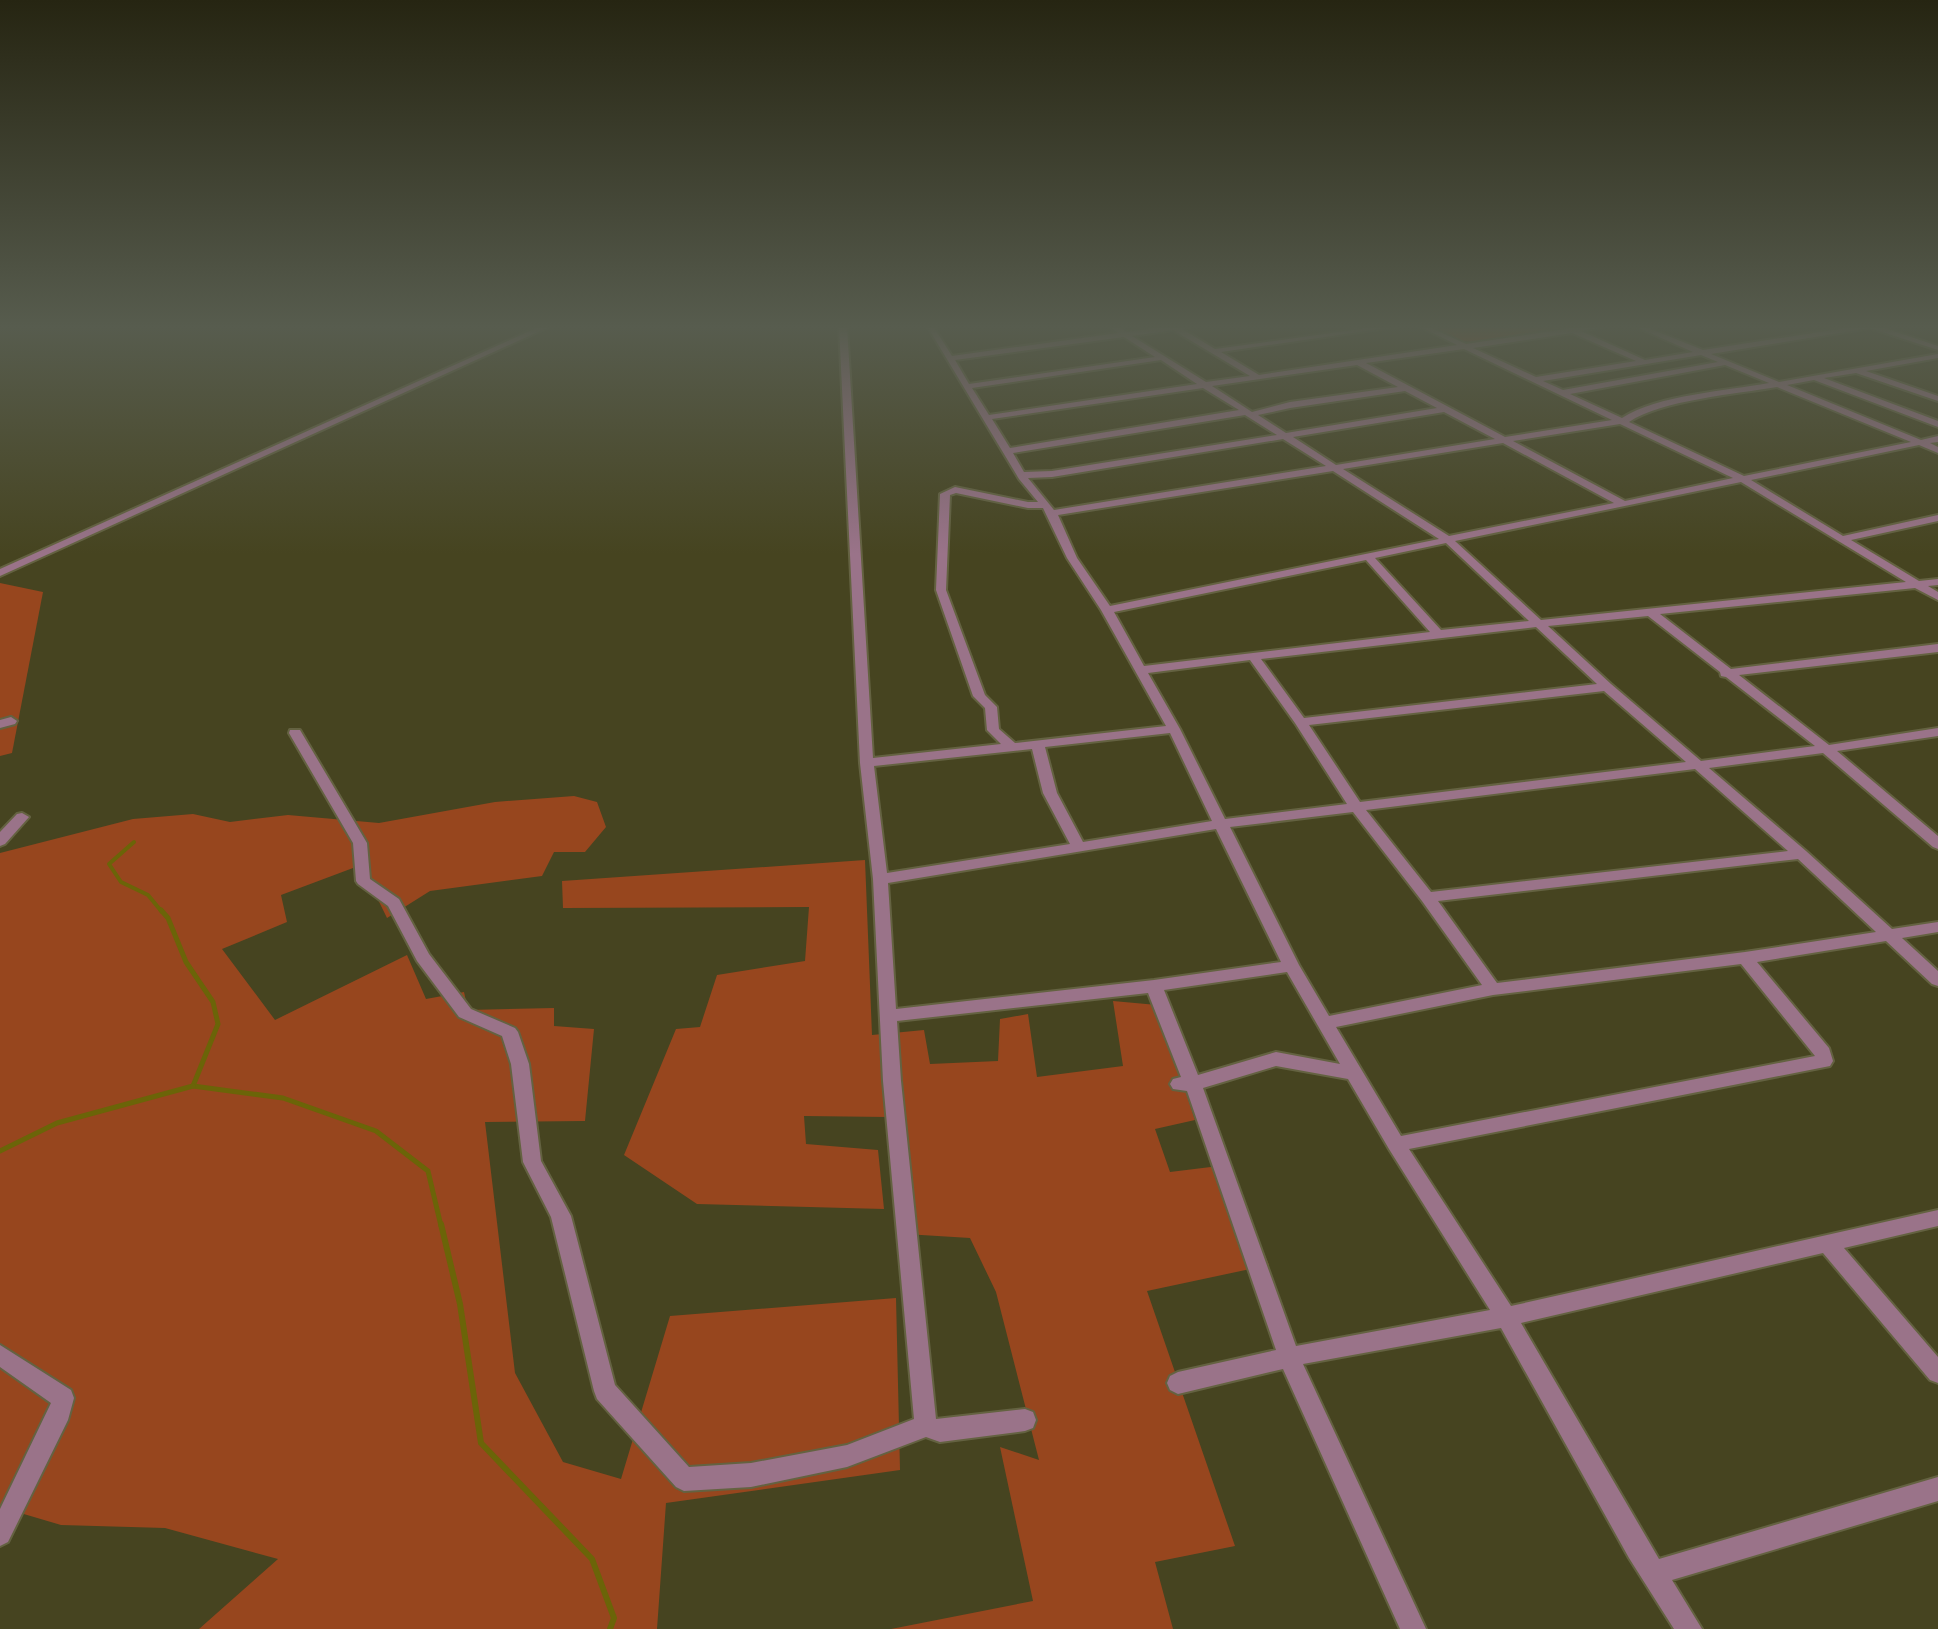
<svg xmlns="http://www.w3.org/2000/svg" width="1938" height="1629" viewBox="0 0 1938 1629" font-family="Signika,sans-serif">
	<rect width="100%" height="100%" fill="#464420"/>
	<g fill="#97461e">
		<polygon points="1430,326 1582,326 1473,342 1463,341"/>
		<polygon points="0,583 43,592 12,753 0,756"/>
		<polygon points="574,796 597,802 606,827 585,852 554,852 542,876 430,891 387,918 361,865 281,895 287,922 222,949 275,1020 407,955 426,999 464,992 468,1010 554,1008 554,1026 594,1029 585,1121 485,1122 515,1373 563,1462 621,1479 670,1316 896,1298 900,1470 666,1503 657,1629 199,1629 278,1559 165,1528 61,1525 0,1507 0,853 133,819 193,814 230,822 288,815 379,823 495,802"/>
		<polygon points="865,860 872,1035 924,1030 930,1064 998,1061 1000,1019 1028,1014 1037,1077 1123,1066 1113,1001 1157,1005 1195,1120 1155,1129 1170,1172 1227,1165 1269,1265 1147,1291 1235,1546 1155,1562 1173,1629 891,1629 1033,1601 1000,1447 1039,1460 996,1292 970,1238 905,1234 888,1117 804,1116 806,1144 878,1150 884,1209 697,1204 624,1155 676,1029 700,1027 717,975 805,961 809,907 563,908 562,881"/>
	</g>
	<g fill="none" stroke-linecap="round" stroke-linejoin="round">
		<polyline stroke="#6b6408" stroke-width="4" points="134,842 109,864 121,882 148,895 162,912"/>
		<g stroke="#6b6408" stroke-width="5">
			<polyline points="161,910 168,918 186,962 213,1002 218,1024 193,1086 283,1098 376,1131 428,1171 441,1226"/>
			<polyline points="0,1151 57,1123 193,1086"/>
		</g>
		<polyline stroke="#6b6408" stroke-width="6" points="441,1224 460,1304 481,1443 592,1559 614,1618 610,1629"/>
		<g stroke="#646241" stroke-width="4">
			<g id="minor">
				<polygon points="541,326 551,326 0,576 0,569"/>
				<path d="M839,326h8l26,432 128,-14 -14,-14 -2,-22 -12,-12 -37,-106 4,-96 15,-7 73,15h10l-19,-23 -92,-153h6l19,30 166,-23 -9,-7h8l10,6 41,-6h24l-10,3 33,20 167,-23h18l-179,26 38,23 198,-30 -38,-19h8l39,18 106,-16 34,-2 -25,5 64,29 48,-8 -59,-26h9l60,24 155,-24h20l60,20v4l-68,-22 -159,26 68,28 159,-28v4l-72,13 72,25v5l-82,-28 -32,5 114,43v6l-124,-47 -27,5 134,55 17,-4v6l-8,1 8,4v6l-19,-8 -168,35 92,56 95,-21v6l-87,19 68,41 19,-2v6l-10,1 10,6v8l-23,-12 -255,26 71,55 207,-25v8l-199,23 90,70 109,-17v8l-101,15 101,85v13l-5,-2 -110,-94 -114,15 97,83 86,78 46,-7v10l-36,6 36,33v15l-6,-2 -46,-43 -129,21 72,86 4,13 -3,5 -421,83 102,157 427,-96v16l-94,22 94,109v26l-8,-3 -107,-127 -302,70 138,236 279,-82v24l-266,79 30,49h-28l-45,-71 -128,-230 -198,36 123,265h-26l-117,-260 -105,25 -8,-4 -3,-7 3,-7 8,-4 98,-22 -89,-259 -14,-2 -3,-5 3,-5 8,-2 -33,-84 -251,28 4,60 35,338 89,-10 8,3 3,8 -3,8 -8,3 -85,11 -14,-5 -79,30 -96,20 -67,4 -8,-4 -79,-88 -3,-8 -43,-174 -28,-55 -12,-98 -9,-28 -43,-19 -42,-56 -29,-55 -30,-22 -2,-3 -3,-38 -64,-110 1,-3h10l67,113 3,36 29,20 30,55 42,55 44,19 3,4 11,32 12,97 30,55 44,169 74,82 62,-4 96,-18 67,-26 -31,-338 -10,-202 -13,-116zM1173,330l77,46 -44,6 -74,-46zM1572,333l64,28 -100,16 -63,-29zM1124,337l31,20 -186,27 -14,-24zM1464,349l148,71 -107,17 -139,-74zM1701,355l17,7 -155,28 -20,-9zM1161,360l36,24 -208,31 -17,-27zM1357,365l41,22 -108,15 -38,10 -40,-26zM1725,365l44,18c-43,8 -112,12 -147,35l-52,-24zM1777,387l134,55 -167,34 -115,-54c32,-22 108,-28 148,-35zM1203,388l36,22 -229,38 -18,-29zM1405,391l32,17 -151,25 -28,-18 32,-7zM1444,412l51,27 -159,26 -43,-28zM1245,415l32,20 -225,36 -28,1 -11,-19zM1620,424l113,54 -108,23 -112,-60zM1283,439l43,27 -272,44 -26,-32 24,-1zM1503,443l111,60 -165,33 -106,-67zM1333,471l106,68 -329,67 -33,-48 -19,-43zM1741,482l165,100 -365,38 -86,-79zM956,493l72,15h15l24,50 34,52 65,116 -151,17 -16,-14 -2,-22 -12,-12 -39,-105 4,-95zM1446,543l83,78 -88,9 -66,-72zM1366,560l64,72 -286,34 -30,-54zM1648,616l72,56 1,4 5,1 89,69 -114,15 -90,-77 -63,-58zM1536,627l61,57 -293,34 -43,-59zM1250,660l45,63 52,81 -122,15 -45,-90 -32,-56zM1604,691l82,71 -326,40 -51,-77zM1170,733l42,88 -129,21 -26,-49 -12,-46zM1032,749l11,44 27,51 -183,29 -13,-107zM1695,769l93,82 -357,41 -65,-82zM1353,812l69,89 60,84 -153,31 -30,-51 -69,-138zM1216,829l65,133 -127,18 -258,29 -8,-126zM1798,859l78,73 -131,20 -248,31 -59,-82zM1741,964l74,92 -414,80 -65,-109 157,-32zM1287,972l53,92 -64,-12 -78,23 -34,-85zM1276,1066l72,13 41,70 101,161 -194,36 -93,-258z"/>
				<polygon points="11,717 17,721 15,724 0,728 0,720"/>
				<polygon points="22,813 29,817 5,844 0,846 0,832 17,814"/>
				<polygon points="0,1345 71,1390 74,1398 68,1420 8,1542 0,1546 0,1509 51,1403 0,1367"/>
			</g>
		</g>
		<use href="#minor" fill="#9a7389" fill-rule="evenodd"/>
	</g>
	<linearGradient id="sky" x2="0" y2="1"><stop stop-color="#262512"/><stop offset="0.59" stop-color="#575c4e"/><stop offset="1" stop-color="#575c4e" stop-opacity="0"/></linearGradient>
	<rect width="1938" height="554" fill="url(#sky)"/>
</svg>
